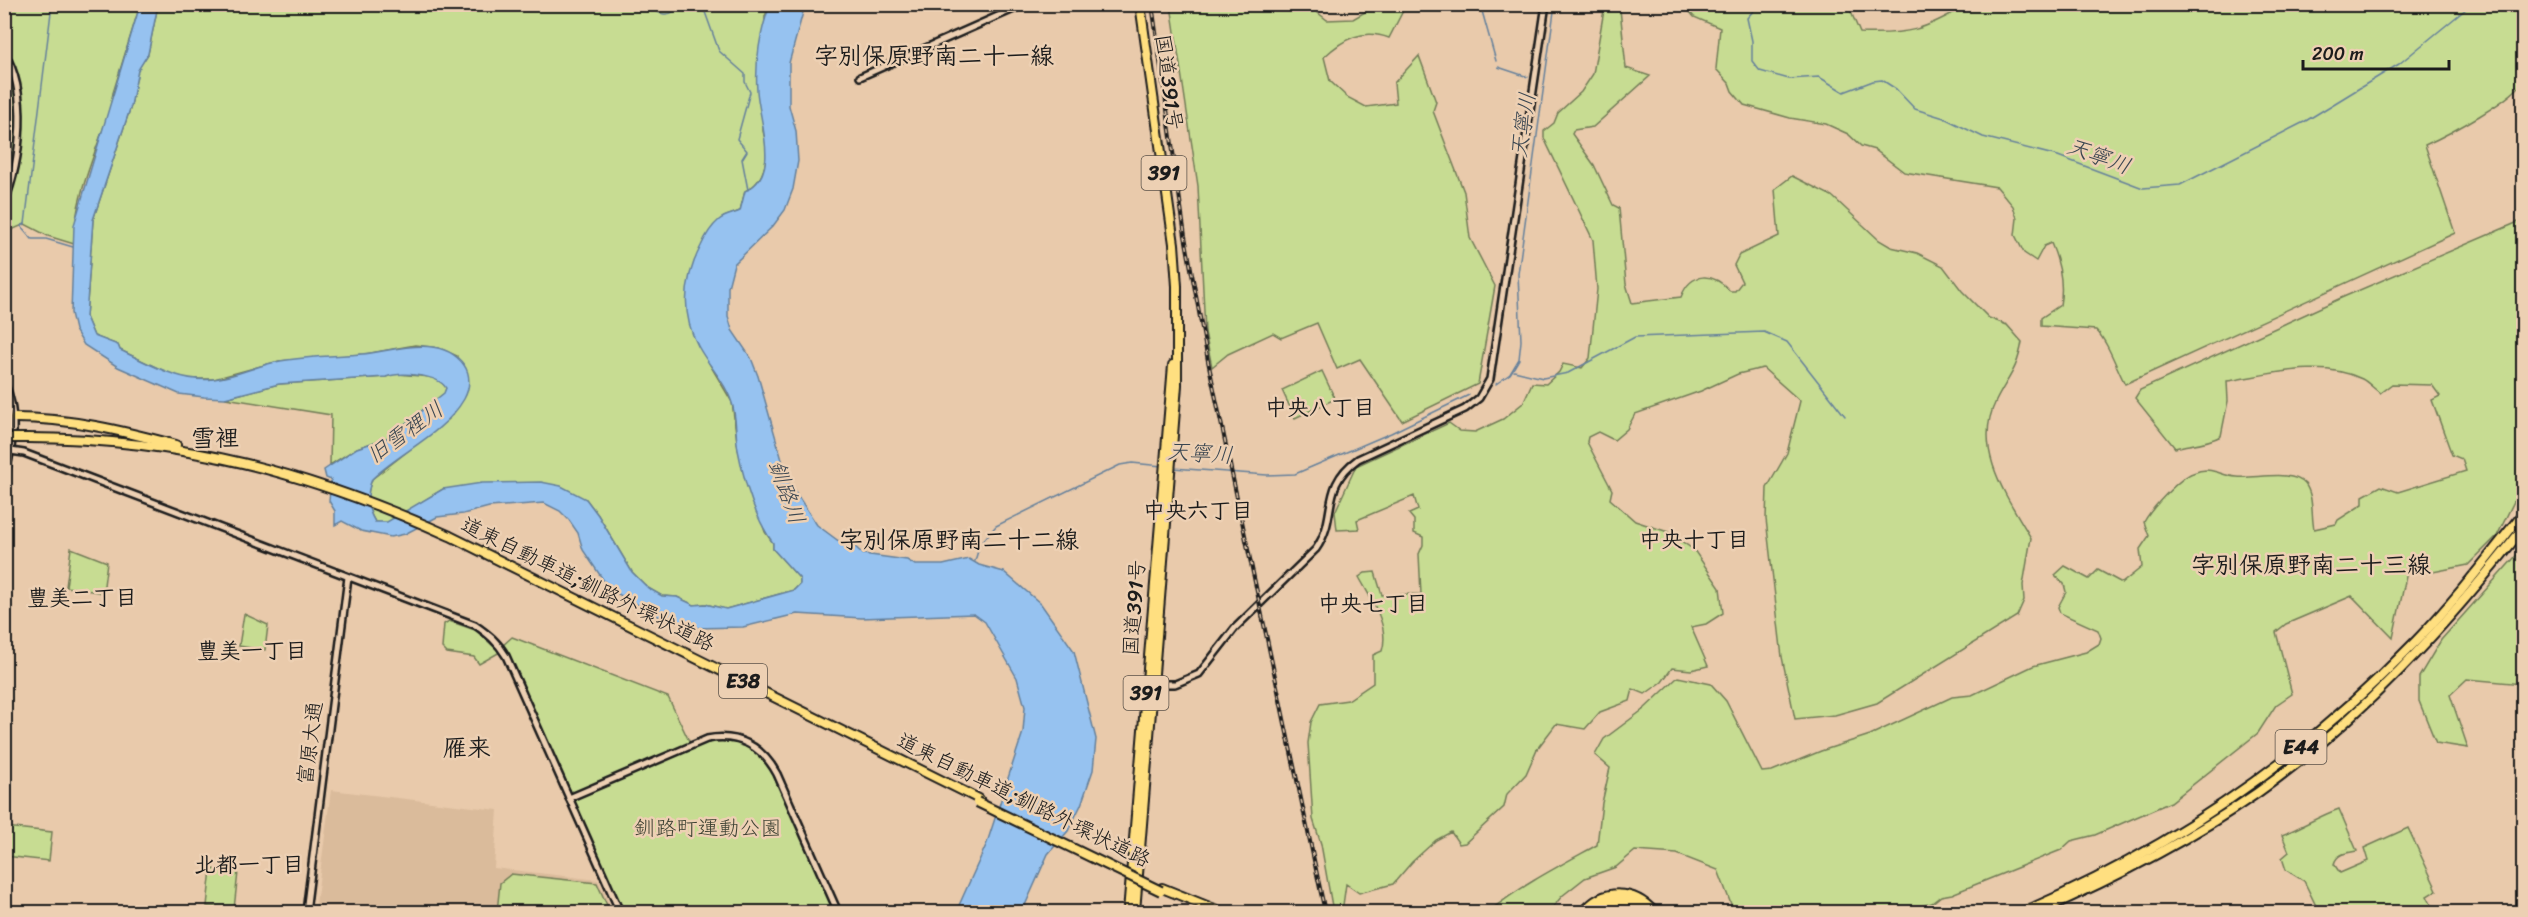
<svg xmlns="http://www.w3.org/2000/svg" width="2528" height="917" viewBox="0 0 2528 917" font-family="Sriracha,'Klee One',sans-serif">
	<rect width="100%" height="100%" fill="#e9caab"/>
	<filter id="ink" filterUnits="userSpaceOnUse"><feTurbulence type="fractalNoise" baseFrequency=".0167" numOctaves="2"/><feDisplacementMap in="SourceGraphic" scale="12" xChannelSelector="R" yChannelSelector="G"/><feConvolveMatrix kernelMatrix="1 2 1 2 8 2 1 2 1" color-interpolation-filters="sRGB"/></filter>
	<g filter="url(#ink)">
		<polygon fill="#dabb9b" points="331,790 498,810 494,868 598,880 613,912 315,912"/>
		<g fill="#c7dc92" stroke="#727c57" stroke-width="1.5">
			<path d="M5,5h135l-27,88 -3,16c-14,43 -36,89 -36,135l-26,-8 -23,-12 -16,7 -4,65z"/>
			<path d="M158,5h612l-5,11 -2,115c7,21 4,50 -18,60l-5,20 -16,6 -15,146 23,39 6,47 27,83 8,11v6l27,30v5l-6,6 -68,19 -21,-5 -11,1 -17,-8 -15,-1 -14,-8 -16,-16 -34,-57 -12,-16 -143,-10 -56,34 -12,-1c-9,-15 -9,-27 -3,-43l77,-60 8,-63 -18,-8 -24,-3 -50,9 -86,7 -65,18h-24l-18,-4 -52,-25 -2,-5 -24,-9 -8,-19 7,-97 38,-114 7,-37 10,-15z"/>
			<path d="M1171,5h137l19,15 26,-1 24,-14h29l-17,33c-26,-10 -46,1 -65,19l6,24 17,16 19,10 30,-4 -2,-20 25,-27 17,46 -3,9 31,81 6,46 25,48 -17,98 -76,37 -42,-62 -23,10 -20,-46 -36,15 -8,-5 -45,21 -16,13 -7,-35 -7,-146z"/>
			<path d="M1596,5h29l-5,4 6,59 24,8 -57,51 -19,3 -2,4 22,31 19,40 6,3 7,76 6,19 49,-6c10,-26 32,-25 49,-6h5l7,-9 -8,-17 5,-10 40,-19 -4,-47 17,-13 40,20 47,44 12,7 26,6 26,13 19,25 27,27 18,7 15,17c-5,29 -14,35 -26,59 -24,48 11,96 35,137l-8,47 1,15 -7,16 -140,87 -42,12 -40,4 -13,-62 -16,-138 1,-31 20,-35 13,-52 -37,-33 -25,6 -37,17 -66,23 -8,15 -13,11 -16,-8 -10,5 -1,5 25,48 -2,9 25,22 33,11 26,18 26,38 3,25 -17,11 -15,3 17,39 -17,4 -19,-2 -10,14 -17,12 -12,-5 -3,12 -30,11 -15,17 -29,-5 -19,25 -11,25 -19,20 -3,13 -39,36 -6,1 -8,-12 -15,8 -24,22 -19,22 -34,9 -13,-9 -4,28h-9l-12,-68 -8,-25 -5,-76 3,-21 9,-18 28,-4 25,-17v-28l9,-4c8,-25 -11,-52 -23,-74l6,-4 10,-1 7,23 39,-1 -2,-40 4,-9v-8l-9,-4v-13l-5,-6 9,-4 -4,-14 -57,24 2,9 -22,1 -2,-18 21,-46 93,-43 11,8 15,1 28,-13 20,-16 9,-20 14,1 13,-12 4,-8 19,4 8,-10 7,-69 -4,-49 -49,-102v-7l10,-8 4,-10 23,-21 12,-18 11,-64z"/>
			<path d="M1684,5h164l12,28c50,2 64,-3 107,-28h556c1,15 4,62 1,74 -6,19 -79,57 -99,66l30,88 -330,151c-9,-17 -17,-42 -29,-54l-55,-4v-8l19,-13c4,-21 0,-41 -9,-62l-7,3 -8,15 -12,-8 -9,-18 2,-17 -4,-12 -16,-19 -93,-15 -29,-22 -14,-4 -13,-12 -22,-10 -36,-6 -46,-13 -12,-14 -3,-8 -13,-14 4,-41 -26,-11z"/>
			<path d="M2523,220v263l-26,53 -29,29 -40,8 -19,-11 -16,76 -41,-42 -66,28 -10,8 16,62 -16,11 -18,28 -87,69 -76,33 -24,6 -10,9 -109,44 -11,2 -9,7 -30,9h-168l-16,-42 -41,-16 -42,-3 -19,16 -31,11 -23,18 -13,16h-61c34,-27 71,-46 109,-67l5,-42 8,-35 -15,-13 9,-16 40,-30 34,-32 33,7 15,17 36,71 10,-1 49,-20 49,-16 82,-38 20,-2 61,-29 53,-14 13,-8 2,-6 -3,-8 -38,-17 -2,-6 8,-15 -2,-8 -9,-9 10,-9 24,13 9,-9 24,13 20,-16 -2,-18 9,-13 -5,-14c7,-13 35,-44 49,-49 20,-8 26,3 44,4 19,2 55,-8 68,7 9,11 6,32 9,45l22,-5 2,-4 25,-16v-8l18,-10 17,6 68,-21 -4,-12 -10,-4 -20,-55 8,-4 -8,-11 -40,-1 -12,9c-6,-4 -12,-11 -18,-14 -40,-20 -94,-4 -135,2l1,20 -7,35c-15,8 -31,8 -46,12l-40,-50 5,-8 201,-92z"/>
			<polygon points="1322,371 1335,399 1295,418 1282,390"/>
			<path d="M396,373c16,5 41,-1 50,15l-1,5 -58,45 -30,10 -27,17 1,-50 -106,-17 54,-14 107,-7z"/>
			<polygon points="71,548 107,562 103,593 66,587"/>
			<polygon points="2523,548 2523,684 2467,679 2450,695 2468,748 2436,743 2419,701 2419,677 2441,640"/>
			<polygon points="244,614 268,625 265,650 239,646"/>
			<polygon points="449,621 475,630 500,652 479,664 474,657 447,653 442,648 444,624"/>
			<polygon points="512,637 668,697 691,745 707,739 738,739 768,758 838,912 620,912 501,647"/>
			<path d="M2339,809l18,42c-10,2 -20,2 -23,13l6,9 28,-12 -4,-13 44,-20 29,62 -10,6 8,16h-116l-15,-31 -18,-11 -4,-12 7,-6 -7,-17c20,-8 37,-19 57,-26z"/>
			<polygon points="5,827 52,832 49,861 5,856"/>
			<polygon points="211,869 238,872 234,909 207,906"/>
			<polygon points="511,874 597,883 610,912 497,912 500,883"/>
		</g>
		<path fill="#96c2f0" stroke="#65809b" stroke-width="1.5" d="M140,5h18l-10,49 -10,16 -7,36 -38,114 -7,97 8,19 24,9 2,5c30,14 60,33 94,29 23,-3 44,-14 66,-18 27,-5 55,-5 82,-7 32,-3 79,-21 102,11 7,10 6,23 0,34 -20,35 -64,53 -92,80 -6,16 -6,28 3,43h12l56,-33 39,-6 59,-1 20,4 25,13 12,16 34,57 16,16 14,8 15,1 17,8 11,-1 21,5 68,-19 6,-6v-5l-27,-30v-6c-19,-27 -29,-61 -35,-93 -3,-16 -1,-35 -7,-50 -7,-20 -23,-35 -33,-54 -18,-34 -14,-67 3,-100 4,-9 11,-20 18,-26 6,-5 15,-6 21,-9l5,-20c37,-16 14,-70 12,-100 -2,-28 3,-60 13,-86h35l-16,58v43l7,25 2,30 -5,28 -8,21 -12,16 -39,38 -6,23v29l4,14 19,28 7,18 30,105 29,44 27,20h9l10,9 44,6 8,5h28l26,-6 10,6 25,7 37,32 33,47 22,88 -3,31 -12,35 -13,26 -20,23 -26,58h-66l31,-69 36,-111 2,-25 -8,-29 -32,-56 -11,-8 -112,4 -65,-4 -54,13 -48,1 -35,-11 -44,-24 -10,-9 -23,-34 -5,-17 -9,-13 -9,-9 -16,-8 -55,4 -26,7 -26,3 -32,17 -14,3 -30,-6 -19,-10 -7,4v-14l-6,-10 2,-21 -5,-2 -2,-8 33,-22 30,-10 57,-45 2,-5c-8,-14 -46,-16 -60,-11l-107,7 -54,14 -21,-1 -25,-3 -61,-27 -34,-22 -9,-15 -4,-17 3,-88z"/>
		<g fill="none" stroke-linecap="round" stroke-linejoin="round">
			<g stroke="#65809b" stroke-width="1.5">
				<polyline points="52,4 25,224 21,226 32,239 46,239 73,247"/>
				<path d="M643,4c13,9 28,17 37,0"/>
				<polyline points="688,4 705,12 719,51 745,74 745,82 750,92 737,139 747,151 742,159 748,190"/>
				<polyline points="1480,4 1496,61"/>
				<polyline points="1754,4 1754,10 1747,18 1752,41 1752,61 1760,71 1789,79 1819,77 1844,92 1873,81 1882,80 1896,89 1915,109 1944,118 1983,137 2058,156 2143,188 2180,185 2304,122 2399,64 2472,4"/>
				<polyline points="1498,67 1528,77"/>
				<polyline points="1514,371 1543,378 1568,373 1635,337 1764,332 1787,342 1845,416"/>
				<polyline points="1496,384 1510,374 1519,359 1521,341 1518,274 1555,4"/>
				<polyline points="1173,468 1267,475 1295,474 1391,433 1469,395"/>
				<polyline points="975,561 980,544 996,526 1120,465 1132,463 1162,466"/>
			</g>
			<g stroke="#1c1c1c" stroke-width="10">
				<g id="minor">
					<path d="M4,53c25,38 17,109 0,150"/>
					<polyline points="860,77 1025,4"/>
					<path d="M4,382c16,35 8,64 0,99"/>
					<polyline points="4,412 4,427"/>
					<path d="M4,450l20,3 451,172c13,9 23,17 31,31l114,256"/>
					<path d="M1151,684h24l24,-10 36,-46 81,-79c23,-33 3,-62 42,-90l107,-50 14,-11 11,-19 56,-375"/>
					<path d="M569,798l138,-59c31,-6 55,7 70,35l61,138"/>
					<polyline points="306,912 348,577"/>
				</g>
			</g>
			<g stroke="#1c1c1c" stroke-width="12">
				<g id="highway">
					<path d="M15,418c55,0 108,13 161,27"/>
					<path d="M27,438c157,1 281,34 423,98l529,263"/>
					<polyline points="1162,888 1222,912"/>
					<polyline points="1128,912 1173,365"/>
					<polyline points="1135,912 1177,385 1177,286 1174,244 1140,4"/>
					<path d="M1584,912c19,-24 50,-23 70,0"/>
					<path d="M1592,912c15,-16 37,-14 53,0"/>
					<path d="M2023,912c149,-63 281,-155 393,-271 39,-40 73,-85 108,-129"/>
					<path d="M2037,912c76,-33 151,-71 220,-119 103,-73 189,-167 267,-266"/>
				</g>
			</g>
			<use href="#minor" stroke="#edd0b3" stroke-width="5"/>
			<use href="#highway" stroke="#ffdf80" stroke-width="8"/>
			<g stroke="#1c1c1c" stroke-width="4">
				<polyline id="rail" points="1152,4 1185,236 1208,361 1325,912"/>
			</g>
			<use href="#rail" stroke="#edd0b3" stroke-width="1.5" stroke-dasharray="4.5" stroke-linecap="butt"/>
			<g stroke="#1c1c1c" stroke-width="12" stroke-linecap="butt">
				<g id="highway-bridge">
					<polyline points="4,438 27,438"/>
					<polyline points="977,802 1161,891"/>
				</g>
			</g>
			<use href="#highway-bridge" stroke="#ffdf80" stroke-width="8"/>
		</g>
	</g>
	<g text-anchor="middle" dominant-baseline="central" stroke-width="5" stroke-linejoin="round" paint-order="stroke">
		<g fill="#edd0b3" stroke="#5b5249" stroke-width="1.5">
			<rect x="1141.5" y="156" width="45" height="34" rx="4.5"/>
			<rect x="719" y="664" width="48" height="34" rx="4.5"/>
			<rect x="1123.5" y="676" width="45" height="34" rx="4.5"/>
			<rect x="2275.5" y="730" width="51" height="34" rx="4.5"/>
		</g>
		<g font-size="20" font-weight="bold" fill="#1c1c1c">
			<text x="1164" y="173">391</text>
			<text x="743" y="681">E38</text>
			<text x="1146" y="693">391</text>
			<text x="2301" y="747">E44</text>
		</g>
		<g font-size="21" fill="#1c1c1c" stroke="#edd0b3">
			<text transform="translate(1169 82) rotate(82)">国道391号</text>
			<text transform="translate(588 584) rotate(26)">道東自動車道;釧路外環状道路</text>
			<text transform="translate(1134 608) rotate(-86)">国道391号</text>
			<text transform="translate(310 743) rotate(-83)">富原大通</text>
			<text transform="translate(1024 800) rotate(26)">道東自動車道;釧路外環状道路</text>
		</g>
		<g font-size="21" fill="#3e4234" stroke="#edd0b3">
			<text x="708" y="828">釧路町運動公園</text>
		</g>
		<g font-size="22" font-style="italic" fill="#3a4651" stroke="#edd0b3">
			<text transform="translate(1523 125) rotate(-82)">天寧川</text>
			<text transform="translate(2099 156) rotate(20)">天寧川</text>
			<text transform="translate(405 432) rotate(-36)">旧雪裡川</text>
			<text transform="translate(1200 453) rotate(4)">天寧川</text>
			<text transform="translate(787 492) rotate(70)">釧路川</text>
		</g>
		<g font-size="22" font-weight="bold" fill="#1c1c1c" stroke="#edd0b3">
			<text x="1320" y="407">中央八丁目</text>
			<text x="1198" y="510">中央六丁目</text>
			<text x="1694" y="539">中央十丁目</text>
			<text x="82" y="597">豊美二丁目</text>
			<text x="1373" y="603">中央七丁目</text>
			<text x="252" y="650">豊美一丁目</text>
			<text x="249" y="864">北都一丁目</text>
		</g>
		<g font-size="24" font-weight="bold" fill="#1c1c1c" stroke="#edd0b3">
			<text x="934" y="56">字別保原野南二十一線</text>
			<text x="215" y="438">雪裡</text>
			<text x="959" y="540">字別保原野南二十二線</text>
			<text x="2311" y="565">字別保原野南二十三線</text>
			<text x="467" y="748">雁来</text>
		</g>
	</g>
	<rect width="2528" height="917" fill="none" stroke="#edd0b3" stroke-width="24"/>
	<rect x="12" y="12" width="2504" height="893" fill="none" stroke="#1c1c1c" stroke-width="2" filter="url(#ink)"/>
	<path d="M2303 60v9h146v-9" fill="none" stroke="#1c1c1c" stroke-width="3"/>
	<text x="2312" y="60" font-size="18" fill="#1c1c1c" stroke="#edd0b3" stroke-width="4.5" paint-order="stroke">200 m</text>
</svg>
